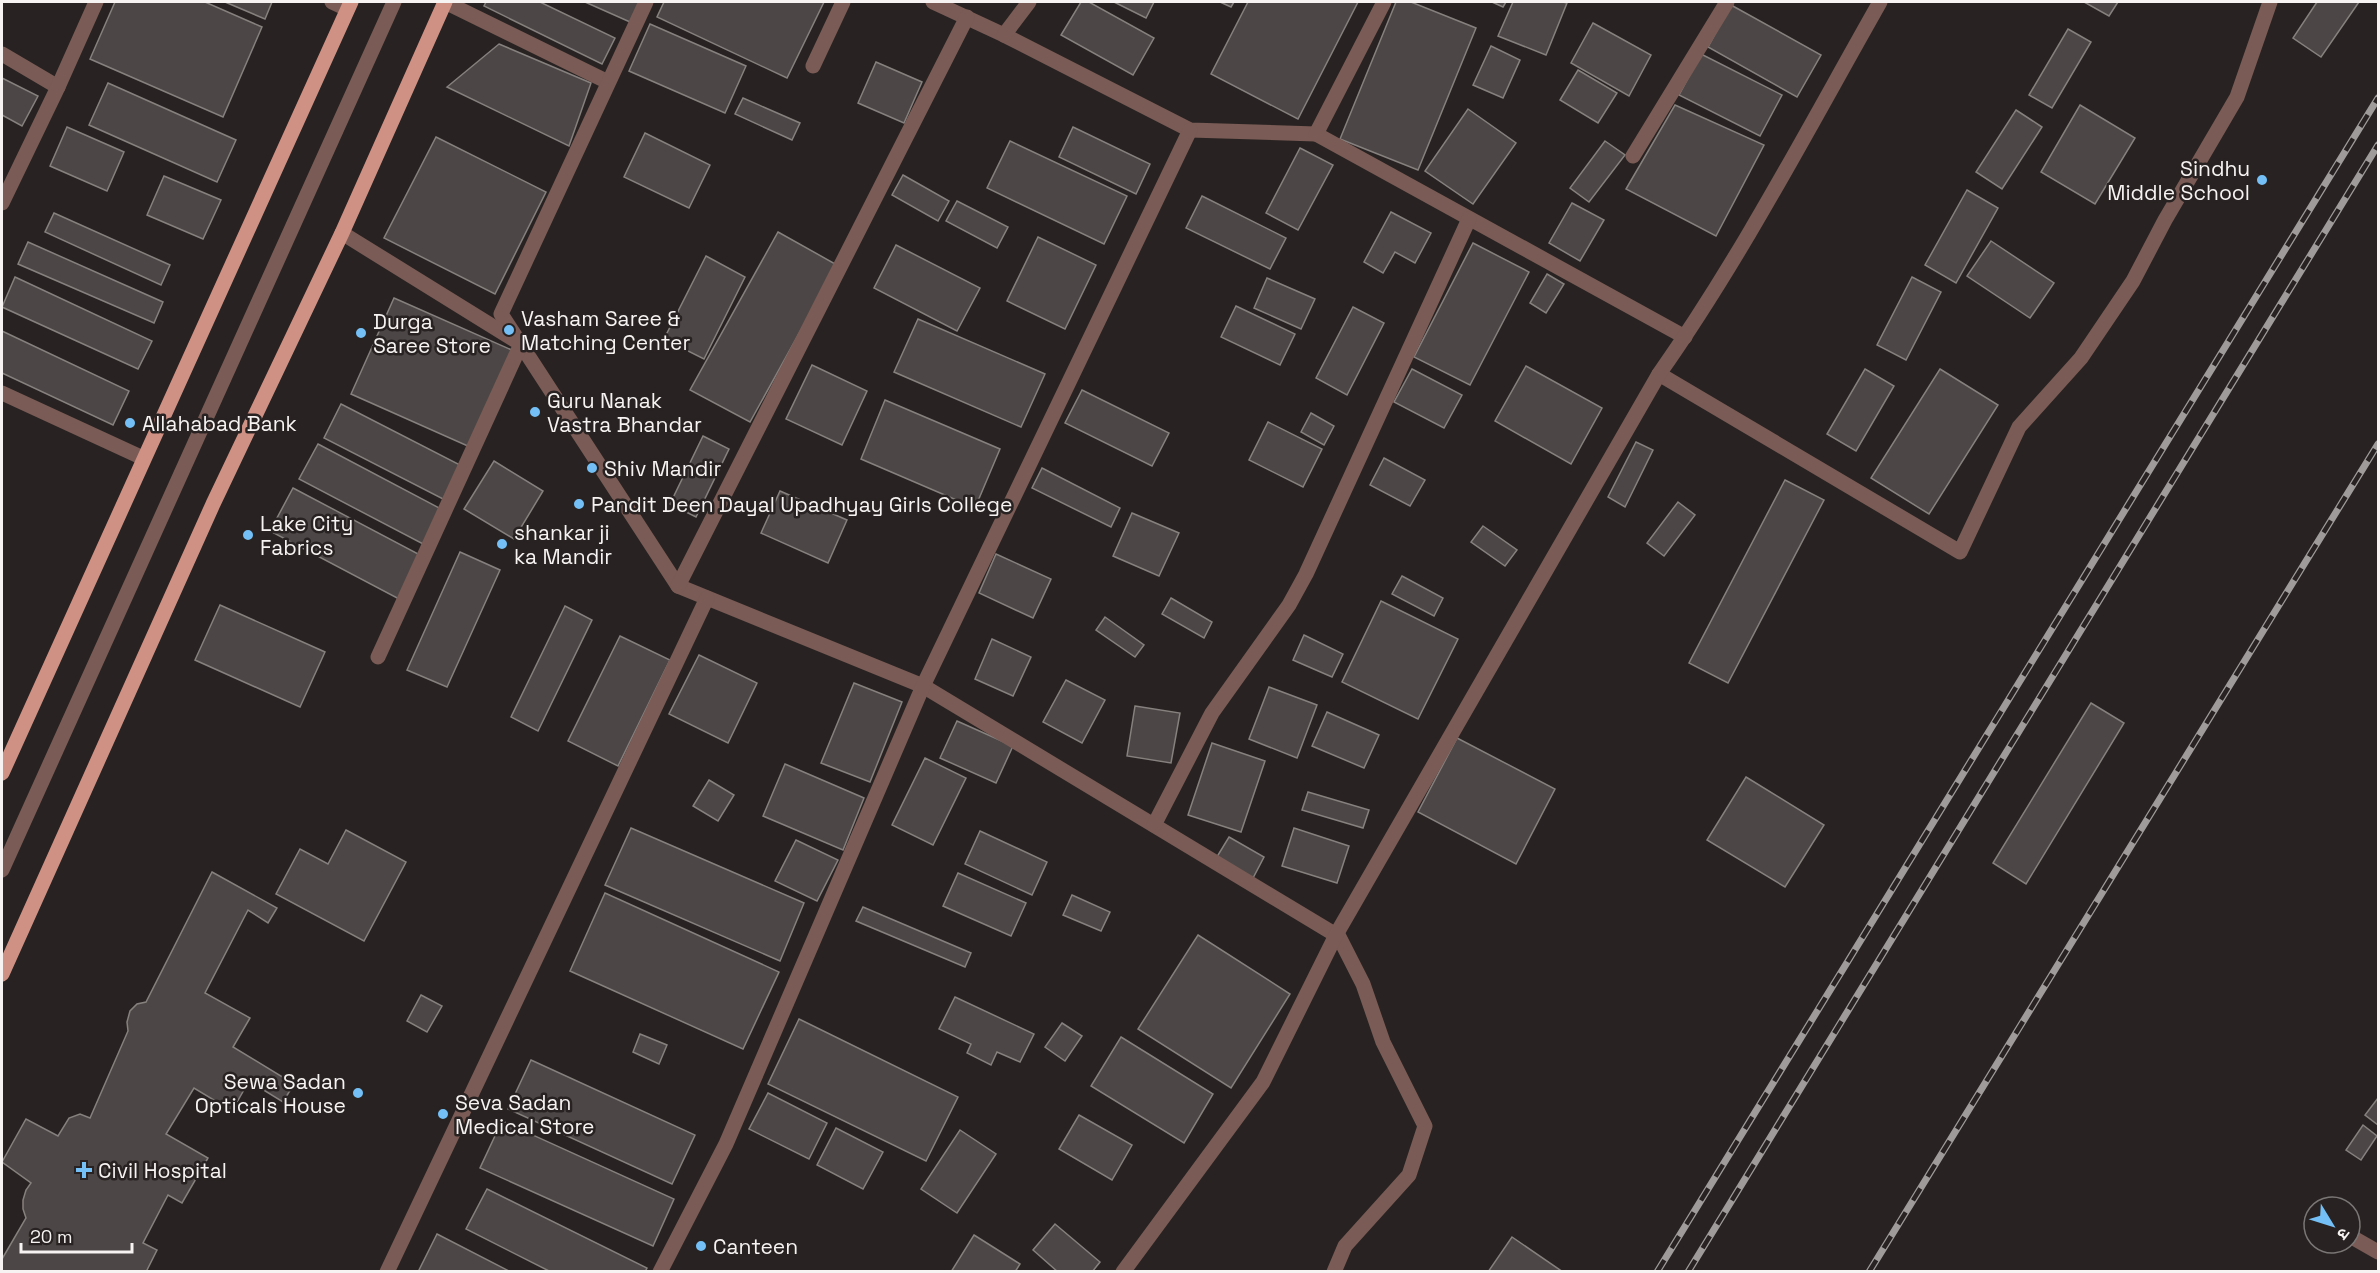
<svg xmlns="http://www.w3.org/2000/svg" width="2380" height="1273" viewBox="0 0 2380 1273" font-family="'Space Grotesk','Noto Sans Devanagari',sans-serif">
	<rect width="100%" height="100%" fill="#282322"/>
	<g fill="#4c4746" stroke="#86807f" stroke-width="1.5">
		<polygon points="115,2 205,2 262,27 223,117 90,59"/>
		<polygon points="225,2 272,2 265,19"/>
		<polygon points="486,2 540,2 615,38 602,64 484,6"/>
		<polygon points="585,2 640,2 630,22"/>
		<polygon points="664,2 824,2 787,78 657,17"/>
		<polygon points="1081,2 1089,2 1154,38 1133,75 1061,35"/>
		<polygon points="1114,2 1154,2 1146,18"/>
		<polygon points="1220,2 1234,2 1231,7"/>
		<polygon points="1248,2 1358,2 1298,119 1211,74"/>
		<polygon points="1396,2 1411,2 1476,28 1418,170 1340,139"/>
		<polygon points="1492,2 1506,2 1503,7"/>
		<polygon points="1513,2 1563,2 1567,3 1546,55 1498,36"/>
		<polygon points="2084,2 2118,2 2109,16"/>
		<polygon points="2317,2 2359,2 2321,57 2293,38"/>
		<polygon points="1731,5 1821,55 1797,97 1708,47"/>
		<polygon points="1593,23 1651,55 1629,96 1571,63"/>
		<polygon points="650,24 746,66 725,113 629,71"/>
		<polygon points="2068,29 2091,42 2052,108 2029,95"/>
		<polygon points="499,44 591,83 569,146 447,87"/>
		<polygon points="1491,46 1520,60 1503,98 1473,85"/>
		<polygon points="1701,54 1782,95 1760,136 1679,95"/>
		<polygon points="876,62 922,82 904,123 858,103"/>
		<polygon points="1578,70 1617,93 1598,123 1560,100"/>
		<polygon points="2,78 38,96 22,126 2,115"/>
		<polygon points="108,83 236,140 217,182 89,125"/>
		<polygon points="743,98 800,123 792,140 735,114"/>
		<polygon points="1675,105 1764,145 1716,236 1626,189"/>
		<polygon points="2080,105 2135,138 2095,204 2041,172"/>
		<polygon points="1468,109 1516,143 1473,204 1425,171"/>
		<polygon points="2016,110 2042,127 2002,189 1976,172"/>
		<polygon points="67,127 124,152 107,191 50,166"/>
		<polygon points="1073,127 1150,164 1136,194 1059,157"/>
		<polygon points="645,133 710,165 689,208 624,177"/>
		<polygon points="436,137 546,192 495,294 384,238"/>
		<polygon points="1010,141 1127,196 1104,244 987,188"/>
		<polygon points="1605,141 1625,155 1589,202 1570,188"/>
		<polygon points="1300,148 1333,165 1298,230 1266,213"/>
		<polygon points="903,175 949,201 938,221 892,195"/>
		<polygon points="164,176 221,200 203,239 147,215"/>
		<polygon points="1967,190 1998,208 1956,283 1925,265"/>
		<polygon points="1202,196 1286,238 1270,269 1186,228"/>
		<polygon points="957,201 1008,227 997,248 946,221"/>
		<polygon points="1572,203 1604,220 1580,261 1549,243"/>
		<polygon points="1391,212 1431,233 1415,263 1395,252 1383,273 1364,262"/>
		<polygon points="54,213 170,265 161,285 45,232"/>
		<polygon points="778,232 837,265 750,422 690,390"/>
		<polygon points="1038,237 1096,265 1065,329 1007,301"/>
		<polygon points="1991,241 2054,283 2030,318 1967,276"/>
		<polygon points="28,242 163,302 154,323 18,264"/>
		<polygon points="1473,243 1529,272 1470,385 1414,357"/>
		<polygon points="896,245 980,288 957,331 874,288"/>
		<polygon points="706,256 745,277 704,359 664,339"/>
		<polygon points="1547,274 1564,284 1546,313 1530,303"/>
		<polygon points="15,277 152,341 138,369 2,307"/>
		<polygon points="1912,277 1941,292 1906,360 1877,345"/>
		<polygon points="1267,278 1315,299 1301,329 1254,308"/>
		<polygon points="394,298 514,351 470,447 351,394"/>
		<polygon points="1236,306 1295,334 1280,365 1221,337"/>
		<polygon points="1353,307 1384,323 1347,395 1316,378"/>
		<polygon points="918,319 1045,374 1021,427 894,372"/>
		<polygon points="2,331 129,391 113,425 2,373"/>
		<polygon points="812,365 867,391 842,445 786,419"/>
		<polygon points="1526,366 1602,408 1571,464 1495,421"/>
		<polygon points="1412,369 1462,395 1444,428 1394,402"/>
		<polygon points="1865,369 1894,386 1856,451 1827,434"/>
		<polygon points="1940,369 1998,405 1929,514 1871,478"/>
		<polygon points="1082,390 1169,433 1152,466 1065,423"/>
		<polygon points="885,400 1000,449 975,508 861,459"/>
		<polygon points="341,404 462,466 445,500 324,438"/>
		<polygon points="1311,413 1334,426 1324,445 1301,432"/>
		<polygon points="1268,422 1322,449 1303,487 1249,460"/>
		<polygon points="703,436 729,449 696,517 670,504"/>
		<polygon points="1636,442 1653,450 1625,507 1608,497"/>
		<polygon points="318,444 443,510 425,545 299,479"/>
		<polygon points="1384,458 1425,480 1410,506 1370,485"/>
		<polygon points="494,461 543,491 514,539 464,509"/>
		<polygon points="1042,468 1120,508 1111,527 1032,488"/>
		<polygon points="1785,480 1824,500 1728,683 1689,663"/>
		<polygon points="293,488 422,556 399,599 270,531"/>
		<polygon points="780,491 847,520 828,563 761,533"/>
		<polygon points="1678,502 1695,515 1664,556 1647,543"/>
		<polygon points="1132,513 1179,533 1159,576 1113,556"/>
		<polygon points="1483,526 1517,550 1505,566 1471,542"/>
		<polygon points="460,552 500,570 447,687 407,670"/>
		<polygon points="996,554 1051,579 1033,618 979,593"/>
		<polygon points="1402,576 1443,598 1434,616 1392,594"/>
		<polygon points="1171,598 1212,622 1204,638 1162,614"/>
		<polygon points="1381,601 1458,639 1418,719 1342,682"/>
		<polygon points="220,605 325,652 300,707 195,660"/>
		<polygon points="565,606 592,620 538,731 511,717"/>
		<polygon points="1105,617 1144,645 1135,657 1096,630"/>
		<polygon points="1304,635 1343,654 1332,677 1293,660"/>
		<polygon points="620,636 670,660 618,766 568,741"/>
		<polygon points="992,639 1031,657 1013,696 975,679"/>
		<polygon points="699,655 757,683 728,743 669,714"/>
		<polygon points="1066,680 1105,700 1082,743 1043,722"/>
		<polygon points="854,683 902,702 870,782 821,763"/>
		<polygon points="1269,687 1317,705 1297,758 1249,739"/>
		<polygon points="2091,703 2124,723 2026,884 1993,863"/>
		<polygon points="1135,706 1180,713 1171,763 1127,756"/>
		<polygon points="1327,712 1379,735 1364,768 1312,746"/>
		<polygon points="957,721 1013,746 996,783 940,758"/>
		<polygon points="1457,738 1555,789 1516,864 1418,812"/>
		<polygon points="1212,743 1265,761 1241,832 1188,815"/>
		<polygon points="925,758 966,778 933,845 892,825"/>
		<polygon points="785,764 864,798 843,850 763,816"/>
		<polygon points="1746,777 1824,825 1785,887 1707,840"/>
		<polygon points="709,780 734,795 718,821 693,806"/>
		<polygon points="1308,792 1369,810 1363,828 1302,810"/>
		<polygon points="631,828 804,903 780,961 605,885"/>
		<polygon points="1294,828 1349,846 1337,883 1282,866"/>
		<polygon points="346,830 406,862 364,941 276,894 300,849 328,864"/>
		<polygon points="980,831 1047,862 1032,895 965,864"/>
		<polygon points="1229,837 1264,857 1252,880 1215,860"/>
		<polygon points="796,840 838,860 817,901 775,881"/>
		<polygon points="212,872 277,908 268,923 248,910 205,993 250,1018 233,1047 294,1084 283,1102 249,1081 232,1111 194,1088 166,1134 208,1158 182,1203 168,1195 143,1243 157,1250 146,1272 2,1272 2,1259 26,1218 23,1209 23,1200 26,1190 31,1183 2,1162 26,1119 58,1136 69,1118 80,1114 90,1118 128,1031 127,1022 130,1011 137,1004 146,1002"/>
		<polygon points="958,873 1026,903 1011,936 943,906"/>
		<polygon points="605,893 779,972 743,1049 570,971"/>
		<polygon points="1072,895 1110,912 1101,931 1063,915"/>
		<polygon points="863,907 971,953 965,967 856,921"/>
		<polygon points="1198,935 1290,994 1231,1088 1138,1029"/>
		<polygon points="421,995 442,1006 427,1032 407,1021"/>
		<polygon points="955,997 1034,1034 1020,1062 997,1052 991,1065 967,1053 971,1044 939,1029"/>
		<polygon points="799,1019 958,1097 926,1161 768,1084"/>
		<polygon points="1062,1023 1082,1036 1065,1061 1045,1047"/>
		<polygon points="640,1034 667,1045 659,1064 633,1052"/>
		<polygon points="1121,1037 1213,1094 1184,1143 1091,1086"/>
		<polygon points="531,1060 695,1135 672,1184 508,1109"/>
		<polygon points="768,1093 827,1123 809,1159 749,1129"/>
		<polygon points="2378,1098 2378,1125 2365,1115"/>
		<polygon points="1079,1115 1132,1145 1112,1180 1059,1149"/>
		<polygon points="502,1121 674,1199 653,1246 480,1168"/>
		<polygon points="2363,1125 2377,1136 2361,1160 2346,1150"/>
		<polygon points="836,1128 883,1152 863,1189 817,1165"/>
		<polygon points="960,1130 996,1154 957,1213 921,1189"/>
		<polygon points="487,1189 647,1268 645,1272 551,1272 466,1229"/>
		<polygon points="1055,1224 1100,1262 1092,1272 1058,1272 1033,1250"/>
		<polygon points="437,1234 511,1272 418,1272"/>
		<polygon points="974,1235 1020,1264 1015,1272 951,1272"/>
		<polygon points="1512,1237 1563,1272 1488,1272"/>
	</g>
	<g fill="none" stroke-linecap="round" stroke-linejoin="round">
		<g stroke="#7a5b55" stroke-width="15">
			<polyline points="1659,374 1960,552 2019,427 2081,358 2133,281 2165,220 2237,97 2270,2"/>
			<polyline points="2,870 394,2"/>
			<polyline points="1334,1272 1345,1246 1409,1175 1425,1126 1383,1042 1363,984 1337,933"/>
		</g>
		<g stroke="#7a5b55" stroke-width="15">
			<polyline points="332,2 347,9"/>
			<polyline points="445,2 608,82"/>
			<polyline points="646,2 501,314 678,586 923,686 1336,935"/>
			<polyline points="933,2 1004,35 1190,130 1316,134 1685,337"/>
			<polyline points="1004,35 1029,2"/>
			<polyline points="2,54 58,87"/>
			<polyline points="813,66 843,2"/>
			<polyline points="1316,134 1384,2"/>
			<polyline points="1633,156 1727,2"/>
			<polyline points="2,203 58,87 96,2"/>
			<polyline points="342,233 521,344 378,657"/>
			<polyline points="2,393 143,458"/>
			<polyline points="678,586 967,17"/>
			<polyline points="1154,825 1212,713 1289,605 1306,574 1469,219"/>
			<polyline points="2350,1236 2378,1252"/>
			<polyline points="387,1272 707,598"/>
			<polyline points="660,1272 726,1144 923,686 1190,130"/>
			<path d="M1123,1272l140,-190 74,-149 322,-559c83,-118 150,-247 221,-372"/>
		</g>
		<g stroke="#d09185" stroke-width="15">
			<polyline points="2,773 351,2"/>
			<polyline points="2,974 213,504 342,233 445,2"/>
		</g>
		<g stroke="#9f9b9a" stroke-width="7">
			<g id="rail">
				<polyline points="1657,1272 2378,98"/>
				<polyline points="1688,1272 2378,145"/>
				<polyline points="1869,1272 2378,444"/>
			</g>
		</g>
		<use href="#rail" stroke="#282322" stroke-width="4.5" stroke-dasharray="14" stroke-linecap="butt"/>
	</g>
	<g fill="#74c0f6" stroke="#282322" stroke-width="2">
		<circle cx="2262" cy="180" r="6"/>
		<circle cx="509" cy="330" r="6"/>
		<circle cx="361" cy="333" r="6"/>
		<circle cx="535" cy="412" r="6"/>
		<circle cx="130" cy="423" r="6"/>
		<circle cx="592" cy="468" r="6"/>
		<circle cx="579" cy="504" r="6"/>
		<circle cx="248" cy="535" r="6"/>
		<circle cx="502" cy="544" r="6"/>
		<circle cx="358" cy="1093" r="6"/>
		<circle cx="443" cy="1114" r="6"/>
		<path d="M81 1161h6v6h6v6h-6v6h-6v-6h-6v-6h6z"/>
		<circle cx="701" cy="1246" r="6"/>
	</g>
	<g text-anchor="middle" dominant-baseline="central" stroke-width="5" stroke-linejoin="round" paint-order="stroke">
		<g font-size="21" fill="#f6f3f2" stroke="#282322" text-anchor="start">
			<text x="2250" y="168" text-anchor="end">Sindhu<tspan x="2250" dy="24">Middle School</tspan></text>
			<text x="521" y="318">Vasham Saree &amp;<tspan x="521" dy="24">Matching Center</tspan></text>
			<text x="373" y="321">Durga<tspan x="373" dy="24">Saree Store</tspan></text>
			<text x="547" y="400">Guru Nanak<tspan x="547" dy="24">Vastra Bhandar</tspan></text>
			<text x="142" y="423">Allahabad Bank</text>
			<text x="604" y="468">Shiv Mandir</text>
			<text x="591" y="504">Pandit Deen Dayal Upadhyay Girls College</text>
			<text x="260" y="523">Lake City<tspan x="260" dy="24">Fabrics</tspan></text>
			<text x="514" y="532">shankar ji<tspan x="514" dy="24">ka Mandir</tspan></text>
			<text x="346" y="1081" text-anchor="end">Sewa Sadan<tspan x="346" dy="24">Opticals House</tspan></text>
			<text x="455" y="1102">Seva Sadan<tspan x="455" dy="24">Medical Store</tspan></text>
			<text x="98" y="1170">Civil Hospital</text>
			<text x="713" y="1246">Canteen</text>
		</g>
	</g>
	<rect width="2380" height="1273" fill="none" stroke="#f6f3f2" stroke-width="6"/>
	<g transform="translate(2332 1225) rotate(128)"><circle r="28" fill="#282322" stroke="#7a7675" stroke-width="1.5"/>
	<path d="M0-4.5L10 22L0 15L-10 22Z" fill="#74c0f6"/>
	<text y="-9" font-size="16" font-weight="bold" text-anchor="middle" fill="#f6f3f2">उ</text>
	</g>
	<path d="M21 1243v9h111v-9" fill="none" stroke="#f6f3f2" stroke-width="3"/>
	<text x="30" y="1243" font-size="18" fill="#f6f3f2" stroke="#282322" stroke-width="4.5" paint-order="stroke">20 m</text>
</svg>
